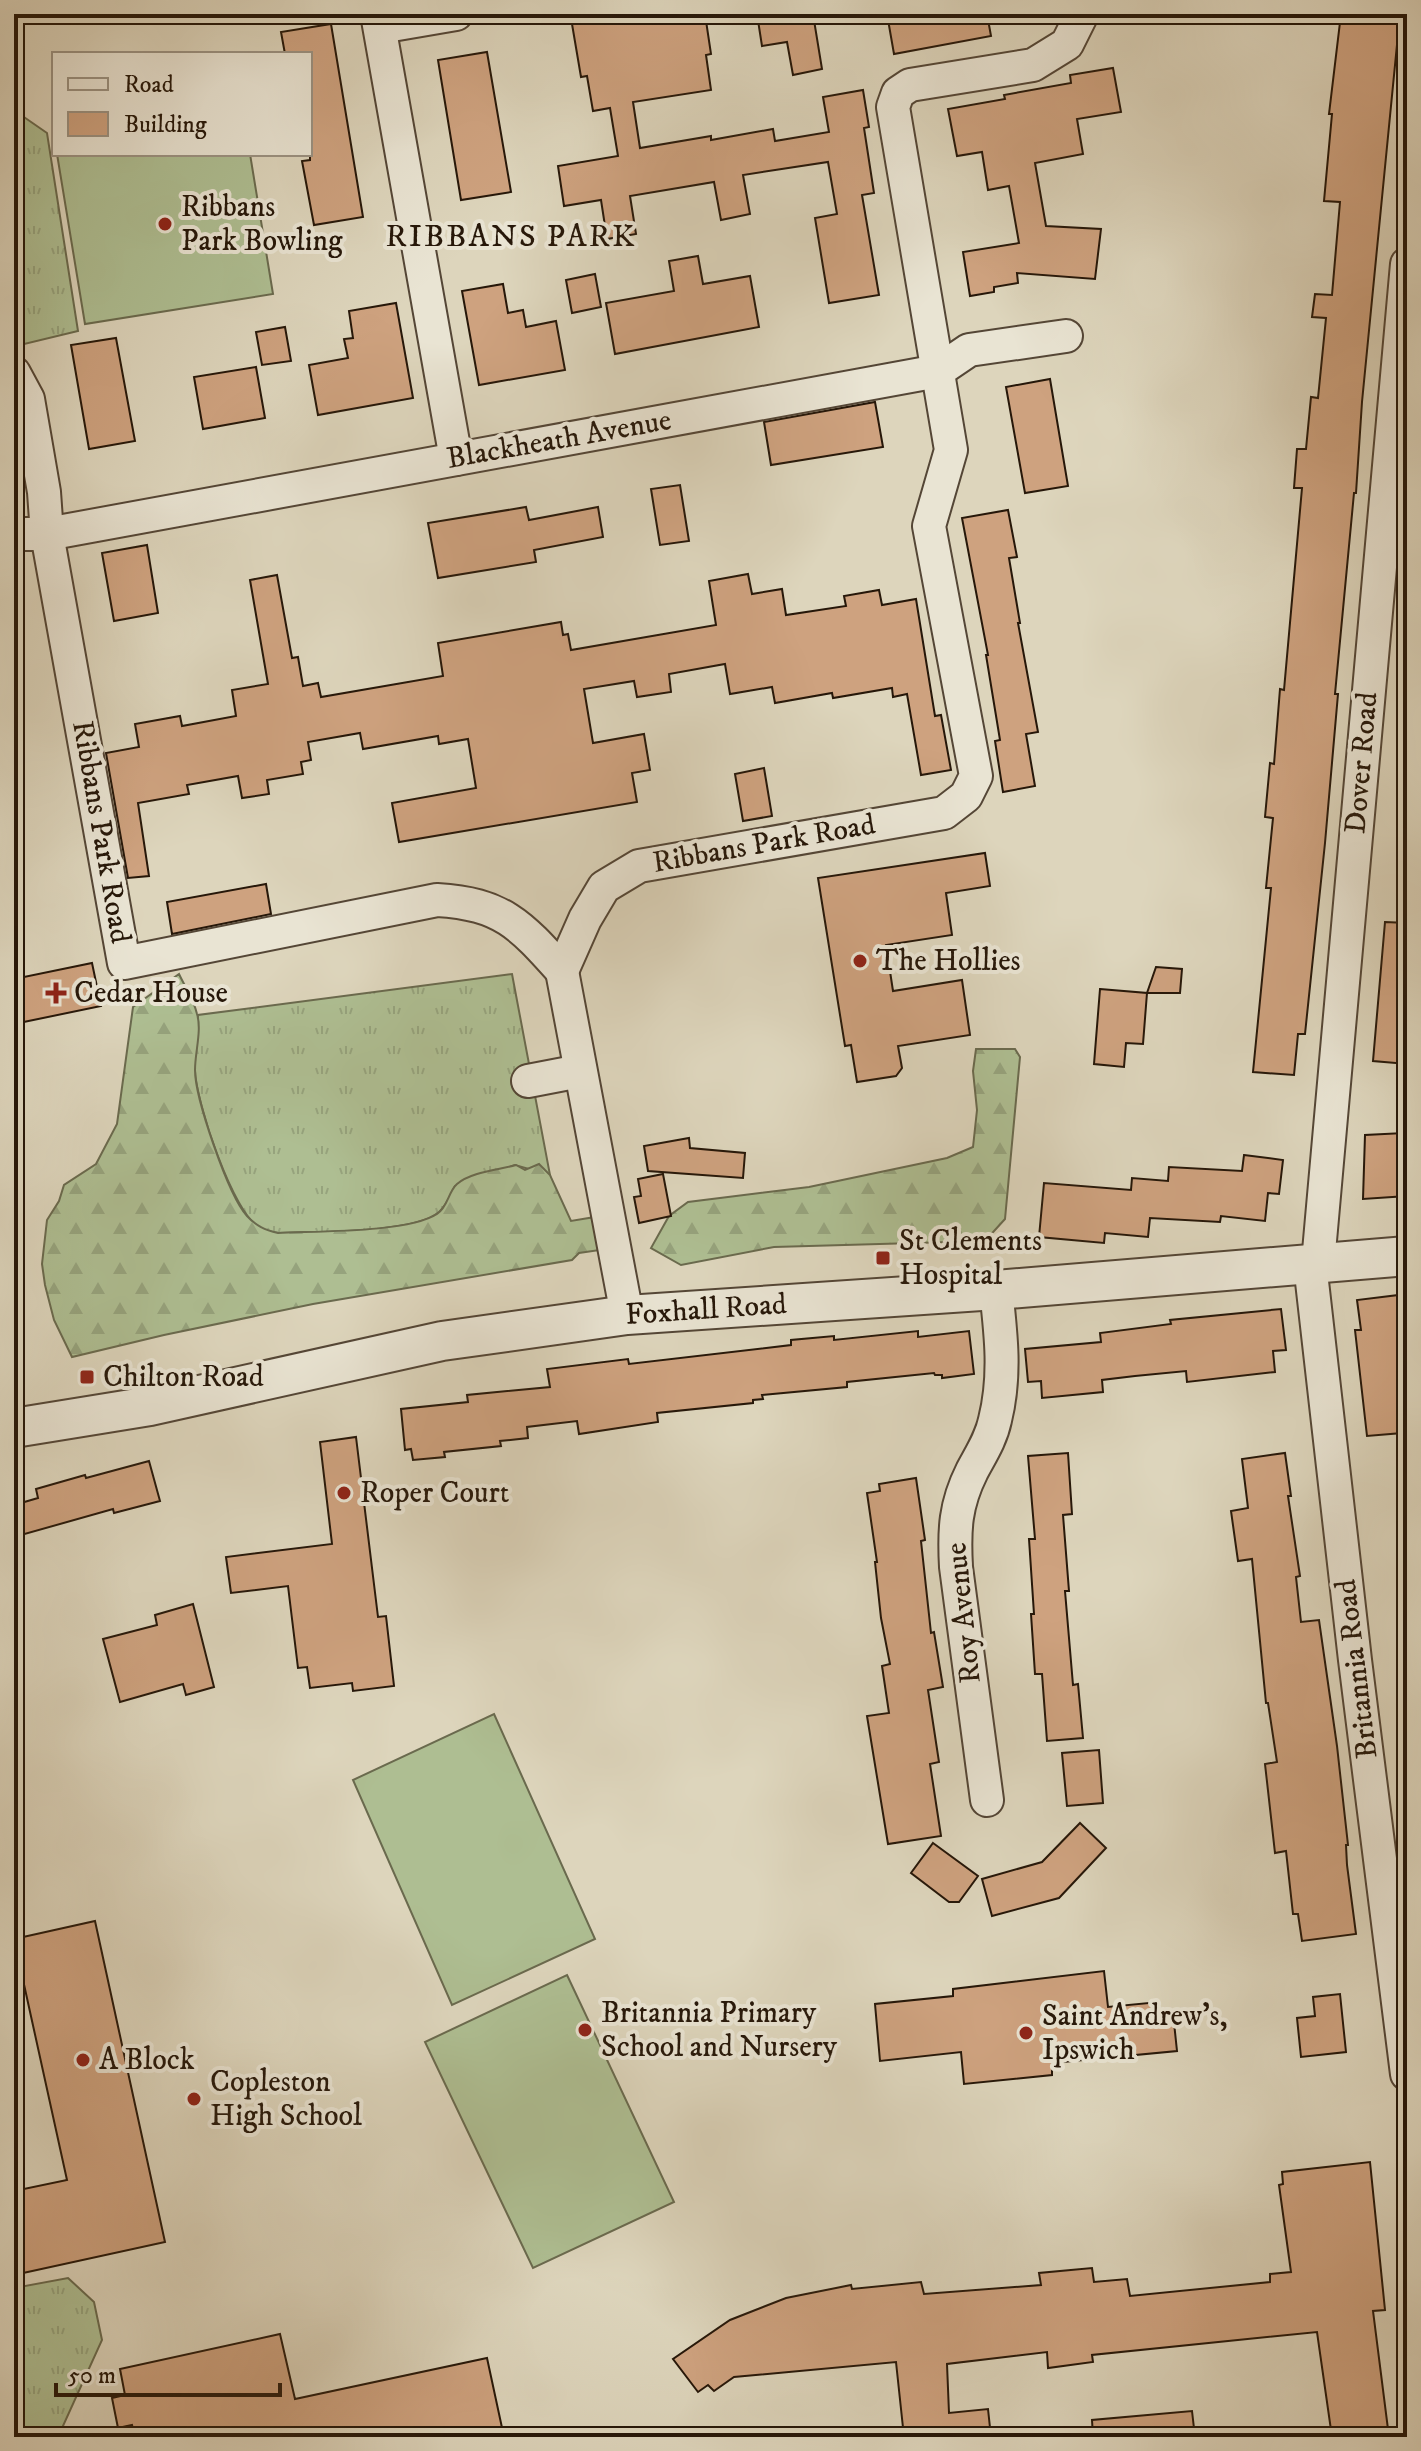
<svg xmlns="http://www.w3.org/2000/svg" width="1421" height="2451" viewBox="0 0 1421 2451" font-family="'IM FELL DW Pica',serif">
	<defs>
		<pattern id="grass-tufts" width="24" height="20" patternUnits="userSpaceOnUse" patternTransform="scale(2)"><rect width="24" height="20" fill="#aebe92"/><path d="M3 7l-1-3M5 7V3M7 7l1-3M15 17l-1-3M17 17v-4M19 17l1-3" fill="none" stroke="#96a37d"/></pattern>
		<pattern id="forest-firs" width="22" height="20" patternUnits="userSpaceOnUse" patternTransform="scale(2)"><rect width="22" height="20" fill="#aebe92"/><path d="M5 1l3.5 6h-7zM16 11l3.5 6h-7z" fill="#96a37d"/></pattern>
	</defs>
	<rect width="100%" height="100%" fill="#ddd5bc"/>
	<filter id="stains"><feTurbulence type="fractalNoise" baseFrequency=".0025" numOctaves="4"/><feColorMatrix values="0 0 0 0 .2 0 0 0 0 .09 0 0 0 0 .02 0 0 0 .5 -.17"/></filter>
	<radialGradient id="worn" r=".72"><stop offset=".6" stop-color="#630" stop-opacity="0"/><stop offset="1" stop-color="#630" stop-opacity=".3"/></radialGradient>
	<g fill="url(#grass-tufts)" stroke="#6a6a4e" stroke-width="2">
		<polygon points="14,67 21,115 47,133 78,331 16,346 14,345"/>
		<path d="M512,974l38,201 -35,-10 -60,21c-5,9 -8,19 -16,26 -26,22 -125,19 -161,21 -5,-1 -13,-2 -18,-5 -27,-14 -64,-126 -65,-157 -1,-18 2,-37 3,-56z"/>
		<polygon points="68,2278 94,2302 102,2340 58,2437 14,2437 14,2288"/>
	</g>
	<g fill="url(#forest-firs)" stroke="#6a6a4e" stroke-width="2">
		<path d="M179,974c6,13 15,26 18,40 5,16 -2,38 -2,56 0,28 33,125 52,146 9,10 18,14 31,17 37,-2 130,0 159,-19 11,-7 11,-22 20,-30 14,-12 41,-14 59,-19l9,5 14,-6 11,11 21,46 24,-4 5,33 -21,3 -7,7 -259,44 -149,31 -92,22 -18,-37 -9,-35 -3,-21 5,-44 12,-19 5,-16 32,-21 21,-40 16,-117z"/>
		<polygon points="976,1049 1015,1049 1020,1057 1005,1219 985,1241 774,1247 681,1265 651,1248 669,1216 688,1202 809,1187 947,1158 973,1147 977,1110 973,1071"/>
	</g>
	<g fill="#aebe92" stroke="#6a6a4e" stroke-width="2">
		<polygon points="57,154 250,154 273,294 85,324"/>
		<polygon points="494,1714 595,1939 452,2005 353,1780"/>
		<polygon points="567,1975 674,2202 533,2268 425,2042"/>
	</g>
	<g fill="#cea27f" stroke="#261709" stroke-width="2">
		<polygon points="629,14 705,14 711,54 706,55 711,90 633,102 640,148 711,136 711,140 773,129 775,141 829,132 823,97 863,90 869,127 864,128 874,193 862,195 879,295 829,303 815,218 837,214 828,162 743,175 750,214 721,220 714,182 630,196 636,234 607,239 601,200 564,206 558,166 618,156 610,108 593,111 587,76 581,77 572,24"/>
		<polygon points="757,14 813,14 822,69 793,75 787,42 762,46"/>
		<polygon points="887,14 987,14 991,36 894,54"/>
		<polygon points="1341,14 1400,14 1362,402 1356,493 1354,493 1335,694 1338,694 1325,843 1305,1034 1298,1034 1294,1075 1253,1072 1271,888 1266,888 1273,818 1265,817 1270,763 1274,764 1280,689 1284,690 1302,488 1294,488 1297,449 1306,449 1311,397 1318,398 1326,318 1312,317 1315,294 1332,295 1340,202 1324,201 1332,114 1329,114"/>
		<polygon points="331,24 363,217 314,225 302,161 310,160 310,54 285,54 281,32"/>
		<polygon points="487,52 511,192 461,200 438,60"/>
		<polygon points="1113,68 1121,112 1077,119 1083,154 1035,163 1046,226 1101,229 1095,279 1017,273 1018,283 994,287 994,292 970,296 963,252 1019,243 1009,186 988,190 982,152 957,156 948,109 1005,99 1004,95 1071,83 1070,75"/>
		<polygon points="698,256 703,284 750,276 759,327 615,354 606,303 674,291 669,261"/>
		<polygon points="595,274 601,307 572,313 566,280"/>
		<polygon points="503,284 508,313 523,310 526,327 556,321 565,370 479,385 462,291"/>
		<polygon points="396,303 413,398 318,415 309,365 348,358 344,339 353,338 349,311"/>
		<polygon points="285,327 291,361 262,365 256,332"/>
		<polygon points="116,338 135,441 89,449 71,345"/>
		<polygon points="256,367 265,418 203,429 194,377"/>
		<polygon points="1050,379 1068,486 1025,493 1006,387"/>
		<polygon points="875,402 883,447 771,465 764,422"/>
		<polygon points="680,485 689,541 660,545 651,489"/>
		<polygon points="526,507 529,520 598,507 603,537 534,550 536,562 438,578 428,523"/>
		<polygon points="1008,510 1017,557 1009,558 1020,623 1018,623 1038,732 1026,734 1035,786 1003,792 995,741 1000,740 986,655 988,655 962,518"/>
		<polygon points="147,545 158,613 114,621 102,553"/>
		<polygon points="748,574 752,594 782,589 786,615 846,606 844,596 879,590 882,605 916,599 935,716 941,715 951,770 921,775 907,694 893,697 892,688 833,698 832,693 775,703 772,687 730,694 725,664 669,674 671,692 637,697 634,681 584,689 593,743 644,734 650,770 632,773 637,802 399,842 392,803 476,788 468,739 439,744 438,736 363,749 360,733 308,742 311,760 301,762 303,774 267,780 269,794 242,798 238,776 187,785 189,794 138,803 149,876 128,878 106,753 139,747 135,724 180,716 182,726 236,716 232,690 268,684 250,580 277,575 292,658 298,657 303,686 318,683 321,697 443,676 438,643 561,622 563,635 568,634 571,650 716,625 709,581"/>
		<polygon points="764,768 772,816 743,821 735,774"/>
		<polygon points="985,853 990,886 946,893 952,935 886,945 893,991 962,980 970,1035 898,1046 902,1068 896,1076 857,1082 851,1045 845,1046 818,878"/>
		<polygon points="266,884 271,914 172,934 167,902"/>
		<polygon points="1385,922 1407,923 1407,1064 1373,1061"/>
		<polygon points="92,963 101,1006 14,1024 14,979"/>
		<polygon points="1156,967 1182,969 1180,993 1147,993"/>
		<polygon points="1100,989 1147,993 1143,1044 1126,1043 1124,1067 1094,1064"/>
		<polygon points="1404,1133 1404,1162 1407,1162 1407,1196 1363,1199 1365,1135"/>
		<polygon points="689,1138 690,1148 745,1153 743,1178 648,1171 644,1146"/>
		<polygon points="1244,1155 1283,1160 1279,1194 1268,1193 1265,1221 1221,1216 1220,1222 1150,1218 1148,1237 1105,1233 1104,1243 1039,1237 1044,1183 1131,1190 1132,1178 1168,1181 1169,1167 1242,1171"/>
		<polygon points="663,1174 671,1216 639,1223 634,1197 641,1196 638,1179"/>
		<polygon points="1407,1294 1407,1421 1401,1422 1402,1433 1367,1436 1355,1330 1361,1330 1357,1300"/>
		<polygon points="1281,1309 1286,1350 1273,1351 1275,1372 1187,1382 1186,1371 1135,1376 1102,1380 1103,1392 1042,1398 1041,1381 1028,1382 1025,1349 1101,1342 1100,1333 1171,1324 1170,1320"/>
		<polygon points="918,1331 918,1337 969,1331 974,1374 942,1378 942,1375 935,1375 934,1373 847,1382 847,1387 762,1395 763,1399 753,1400 753,1403 657,1413 658,1422 579,1434 577,1421 527,1427 528,1438 500,1441 501,1446 444,1452 445,1457 413,1460 411,1449 405,1450 401,1409 468,1402 467,1395 550,1387 547,1369 628,1359 629,1364 791,1345 791,1340 834,1336 834,1340"/>
		<polygon points="356,1437 378,1617 386,1616 394,1686 353,1691 352,1683 310,1688 307,1667 298,1668 288,1586 231,1593 226,1557 332,1544 320,1442"/>
		<polygon points="1068,1453 1072,1514 1063,1515 1069,1591 1065,1591 1073,1685 1078,1684 1083,1738 1047,1741 1042,1674 1035,1674 1031,1614 1034,1614 1029,1539 1035,1539 1028,1456"/>
		<polygon points="1285,1453 1291,1496 1288,1496 1300,1576 1296,1577 1301,1622 1319,1620 1337,1746 1348,1845 1346,1845 1347,1865 1356,1934 1302,1941 1298,1914 1293,1914 1286,1851 1275,1853 1265,1764 1277,1762 1268,1703 1266,1703 1252,1559 1238,1561 1231,1511 1248,1508 1242,1459"/>
		<polygon points="149,1461 160,1501 114,1513 113,1509 14,1537 14,1505 38,1498 36,1489 85,1475 86,1478"/>
		<polygon points="916,1478 925,1540 921,1541 931,1633 934,1632 943,1687 928,1690 939,1762 930,1764 941,1836 888,1844 867,1716 889,1713 882,1666 890,1664 881,1618 875,1562 877,1562 867,1493 880,1491 879,1484"/>
		<polygon points="193,1604 214,1687 186,1695 183,1684 120,1702 103,1639 157,1625 155,1615"/>
		<polygon points="1099,1750 1103,1803 1067,1806 1062,1753"/>
		<polygon points="1080,1823 1106,1848 1059,1898 992,1916 982,1879 1042,1862"/>
		<polygon points="933,1843 978,1876 959,1902 949,1902 911,1873"/>
		<polygon points="95,1921 165,2242 14,2275 14,2191 67,2180 14,1939"/>
		<polygon points="1104,1971 1108,2007 1159,2002 1160,2015 1173,2013 1177,2051 1052,2063 1052,2075 964,2084 961,2052 880,2061 875,2004 953,1996 953,1989"/>
		<polygon points="1340,1994 1346,2052 1301,2057 1297,2018 1315,2016 1313,1997"/>
		<polygon points="1370,2162 1385,2310 1373,2311 1389,2437 1332,2437 1317,2332 1092,2355 1093,2362 1048,2368 1047,2352 947,2364 949,2413 988,2409 991,2437 904,2437 896,2362 734,2377 714,2391 708,2385 698,2392 673,2359 730,2320 786,2298 851,2285 852,2289 921,2282 924,2294 1041,2285 1039,2273 1092,2268 1094,2282 1127,2279 1130,2296 1270,2282 1270,2274 1291,2272 1279,2185 1283,2184 1282,2172"/>
		<polygon points="280,2334 295,2399 487,2358 504,2437 135,2437 132,2425 118,2428 112,2398 125,2395 120,2369"/>
		<polygon points="1192,2411 1195,2437 1093,2437 1092,2420"/>
	</g>
	<g fill="none" stroke-linecap="round" stroke-linejoin="round">
		<g stroke="#544636" stroke-width="36">
			<g id="minor">
				<polyline points="377,14 456,459"/>
				<polyline points="380,27 456,14"/>
				<path d="M14,373l14,26 16,93 3,42 77,429 313,-63c65,4 83,24 125,71"/>
				<polyline points="14,534 47,534 938,371 969,350 1066,336"/>
				<polyline points="562,971 585,919 604,887 639,866 944,813 966,796 976,776 929,526 951,450 893,107 898,93 910,85 1033,65 1067,44 1082,14"/>
				<polyline points="562,971 627,1315"/>
				<polyline points="528,1081 580,1071"/>
				<polyline points="1318,1263 1407,264"/>
				<polyline points="1310,1264 1355,1660 1407,2074"/>
				<path d="M987,1800l-31,-233c-2,-37 -1,-62 16,-96 9,-17 19,-32 23,-51 11,-44 6,-86 1,-130"/>
			</g>
		</g>
		<g stroke="#544636" stroke-width="42">
			<polyline id="tertiary" points="14,1428 150,1406 442,1341 627,1315 996,1290 1407,1256"/>
		</g>
		<use href="#minor" stroke="#e9e4d3" stroke-width="32"/>
		<use href="#tertiary" stroke="#e9e4d3" stroke-width="38"/>
	</g>
	<g fill="#8f2418" stroke="#e9e4d3" stroke-width="3">
		<circle cx="165" cy="224" r="8"/>
		<circle cx="860" cy="961" r="8"/>
		<path d="M52 981h8v8h8v8h-8v8h-8v-8h-8v-8h8z"/>
		<rect x="875" y="1250" width="16" height="16" rx="4"/>
		<rect x="79" y="1369" width="16" height="16" rx="4"/>
		<circle cx="344" cy="1493" r="8"/>
		<circle cx="585" cy="2030" r="8"/>
		<circle cx="1026" cy="2033" r="8"/>
		<circle cx="83" cy="2060" r="8"/>
		<circle cx="194" cy="2099" r="8"/>
	</g>
	<g text-anchor="middle" dominant-baseline="central" stroke-width="8" stroke-linejoin="round" paint-order="stroke">
		<g font-size="30" fill="#261709" stroke="#e9e4d3" text-anchor="start">
			<text x="181" y="207">Ribbans<tspan x="181" dy="34">Park Bowling</tspan></text>
			<text x="876" y="961">The Hollies</text>
			<text x="74" y="993">Cedar House</text>
			<text x="899" y="1241">St Clements<tspan x="899" dy="34">Hospital</tspan></text>
			<text x="103" y="1377">Chilton Road</text>
			<text x="360" y="1493">Roper Court</text>
			<text x="601" y="2013">Britannia Primary<tspan x="601" dy="34">School and Nursery</tspan></text>
			<text x="1042" y="2016">Saint Andrew's,<tspan x="1042" dy="34">Ipswich</tspan></text>
			<text x="99" y="2060">A Block</text>
			<text x="210" y="2082">Copleston<tspan x="210" dy="34">High School</tspan></text>
		</g>
		<g font-size="30" fill="#261709" stroke="#e9e4d3">
			<text transform="translate(559 440) rotate(-10)">Blackheath Avenue</text>
			<text transform="translate(1362 763) rotate(-85)">Dover Road</text>
			<text transform="translate(101 832) rotate(80)">Ribbans Park Road</text>
			<text transform="translate(764 844) rotate(-10)">Ribbans Park Road</text>
			<text transform="translate(706 1310) rotate(-4)">Foxhall Road</text>
			<text transform="translate(964 1613) rotate(-96)">Roy Avenue</text>
			<text transform="translate(1357 1669) rotate(-97)">Britannia Road</text>
		</g>
		<g font-size="32" letter-spacing="2" fill="#261709" stroke="#e9e4d3">
			<text x="511" y="237">RIBBANS PARK</text>
		</g>
	</g>
	<rect width="1421" height="2451" fill="none" stroke="#ddd5bc" stroke-width="48"/>
	<rect x="16" y="16" width="1389" height="2419" fill="none" stroke="#261709" stroke-width="4"/>
	<rect x="24" y="24" width="1373" height="2403" fill="none" stroke="#261709" stroke-width="2"/>
	<rect x="52" y="52" width="260" height="104" fill="#e9e4d3" stroke="#9b9282" stroke-width="2"/>
	<rect x="68" y="78" width="40" height="12" fill="#e9e4d3" stroke="#9b9282" stroke-width="2"/>
	<text x="124" y="92" font-size="24" fill="#261709">Road</text>
	<rect x="68" y="112" width="40" height="24" fill="#cea27f" stroke="#9b9282" stroke-width="2"/>
	<text x="124" y="132" font-size="24" fill="#261709">Building</text>
	<path d="M56 2383v12h224v-12" fill="none" stroke="#261709" stroke-width="4"/>
	<text x="68" y="2383" font-size="24" fill="#261709" stroke="#e9e4d3" stroke-width="6" paint-order="stroke">50 m</text>
	<rect width="100%" height="100%" filter="url(#stains)"/>
	<rect width="100%" height="100%" fill="url(#worn)"/>
</svg>
